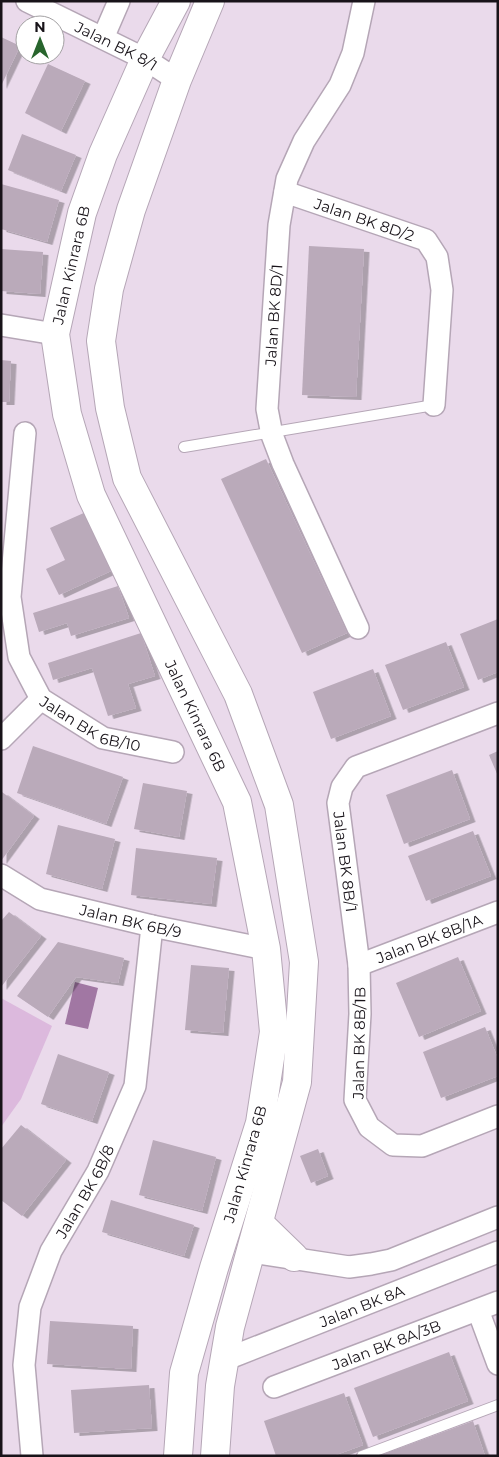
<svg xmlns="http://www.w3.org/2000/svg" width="499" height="1457" viewBox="0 0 499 1457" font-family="Montserrat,sans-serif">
	<defs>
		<filter id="shadow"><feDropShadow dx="5.5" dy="3" stdDeviation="0" flood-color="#0004"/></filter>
	</defs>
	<rect width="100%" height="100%" fill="#eadaeb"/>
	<polygon fill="#dcb9dd" points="1,998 52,1026 21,1099 1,1127"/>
	<polygon fill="#a177a3" points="75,982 98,988 88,1029 65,1024"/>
	<g fill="#baaaba" filter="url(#shadow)">
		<polygon points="1,37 20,46 1,86"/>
		<polygon points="48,64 85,81 61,131 25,113"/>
		<polygon points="22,134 76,155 61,191 8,170"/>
		<polygon points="1,184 59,200 47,242 1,229"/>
		<polygon points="309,246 364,249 356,397 302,395"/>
		<polygon points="1,249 43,252 40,294 1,291"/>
		<polygon points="1,360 11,361 9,402 1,402"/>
		<polygon points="266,459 347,633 302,653 221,479"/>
		<polygon points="86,512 113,570 59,595 46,569 65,560 50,528"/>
		<polygon points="118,586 129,618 71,636 67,623 39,632 33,613"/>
		<polygon points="498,619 498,672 478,680 460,634"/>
		<polygon points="141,633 155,676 128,684 136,708 108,716 92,668 53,680 48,663"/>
		<polygon points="446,642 464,687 403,710 385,665"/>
		<polygon points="373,669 391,716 331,739 313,692"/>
		<polygon points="33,746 123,777 106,824 17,793"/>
		<polygon points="498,751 498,776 489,755"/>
		<polygon points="452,770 470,819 404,844 386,795"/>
		<polygon points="143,783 187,791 179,837 134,829"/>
		<polygon points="2,792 34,816 1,861 1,793"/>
		<polygon points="58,825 115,839 102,889 46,874"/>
		<polygon points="473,831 491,876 426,901 408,856"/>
		<polygon points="136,848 217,858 211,904 131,895"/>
		<polygon points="9,912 41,936 1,987 1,921"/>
		<polygon points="58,942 124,958 118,983 76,977 48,1017 17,996"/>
		<polygon points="458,957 481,1011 419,1037 396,983"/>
		<polygon points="191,965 229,968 223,1033 185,1030"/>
		<polygon points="485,1027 498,1059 498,1076 441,1098 423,1052"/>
		<polygon points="58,1054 109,1072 92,1121 41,1104"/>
		<polygon points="21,1125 66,1160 22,1216 1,1200 1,1149"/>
		<polygon points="153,1140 216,1157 202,1211 139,1195"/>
		<polygon points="318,1149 328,1176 311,1183 300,1156"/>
		<polygon points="111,1200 194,1225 184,1256 102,1232"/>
		<polygon points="50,1321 133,1326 131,1369 47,1364"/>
		<polygon points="449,1352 468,1401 373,1437 354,1388"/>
		<polygon points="149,1385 152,1428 74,1433 71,1390"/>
		<polygon points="344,1393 363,1445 333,1456 276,1456 264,1421"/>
		<polygon points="473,1421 485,1456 378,1456"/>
	</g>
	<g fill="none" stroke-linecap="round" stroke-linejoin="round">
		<g stroke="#b5a6b6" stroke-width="12">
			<g id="lane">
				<polyline points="184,447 434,405"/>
				<polyline points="362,1456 498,1405"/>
			</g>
		</g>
		<g stroke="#b5a6b6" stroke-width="24">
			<g id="street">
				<path id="s1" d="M27,1l118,58 32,21"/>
				<polyline points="103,38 119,1"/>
				<path id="s2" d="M285,192l141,48 11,17 5,33 -8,115"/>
				<polyline points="1,325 55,334"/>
				<path id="s3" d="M25,433l-15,164 9,60 22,42 62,39 70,14"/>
				<path id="s4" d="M358,628l-75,-164 -11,-29 -5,-26 12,-184 8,-46 17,-38 36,-56 13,-32 11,-52"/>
				<path id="s5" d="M498,713l-142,54 -14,20 -4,16 21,162 1,49 -5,86 14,27 24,18 29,1 76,-30"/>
				<polyline points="1,739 41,699"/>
				<path id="s6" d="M1,875l39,24 112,27 114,23"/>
				<path id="s7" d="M359,965l139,-53"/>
				<polyline points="252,1252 349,1267 371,1264 391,1260 498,1217"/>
				<polyline points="478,1310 498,1364"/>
				<path id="s8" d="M224,1360l274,-108"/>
				<path id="s9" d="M274,1387l224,-85"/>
				<path id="s10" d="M32,1456l-8,-91 6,-58 21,-56 47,-80 37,-85 17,-160"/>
			</g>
		</g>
		<g stroke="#b5a6b6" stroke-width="30">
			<g id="secondary">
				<path id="s11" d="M176,1l-31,58 -42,95 -21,59 -27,121 12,80 24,81 146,307 29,147 8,83 -14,91 -46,145 -30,105 -6,83"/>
				<polyline points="210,1 177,80 131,210 109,289 101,341 110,408 127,478 238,694 279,805 304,962 297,1082 230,1327 220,1386 215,1456"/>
				<polyline points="260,1224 294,1257"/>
			</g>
		</g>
		<use href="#lane" stroke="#fff" stroke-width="10"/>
		<use href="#street" stroke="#fff" stroke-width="21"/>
		<use href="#secondary" stroke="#fff" stroke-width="28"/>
	</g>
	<g text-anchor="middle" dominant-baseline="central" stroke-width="4.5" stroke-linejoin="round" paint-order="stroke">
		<g font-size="15" fill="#181319" stroke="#fff">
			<text stroke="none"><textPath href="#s1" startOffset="100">Jalan BK 8/1</textPath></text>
			<text stroke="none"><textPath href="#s2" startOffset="84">Jalan BK 8D/2</textPath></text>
			<text transform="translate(71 265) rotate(-77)">Jalan Kinrara 6B</text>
			<text stroke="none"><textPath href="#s4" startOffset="332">Jalan BK 8D/1</textPath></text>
			<text stroke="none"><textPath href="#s11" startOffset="766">Jalan Kinrara 6B</textPath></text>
			<text stroke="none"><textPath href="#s3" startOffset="329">Jalan BK 6B/10</textPath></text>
			<text stroke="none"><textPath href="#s5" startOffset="252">Jalan BK 8B/1</textPath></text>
			<text stroke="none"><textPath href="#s6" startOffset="139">Jalan BK 6B/9</textPath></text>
			<text stroke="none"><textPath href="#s7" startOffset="75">Jalan BK 8B/1A</textPath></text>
			<text transform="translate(359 1043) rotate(-89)">Jalan BK 8B/1B</text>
			<text transform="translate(245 1164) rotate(-74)">Jalan Kinrara 6B</text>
			<text stroke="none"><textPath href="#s10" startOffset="278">Jalan BK 6B/8</textPath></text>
			<text stroke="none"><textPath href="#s8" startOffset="148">Jalan BK 8A</textPath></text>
			<text stroke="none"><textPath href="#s9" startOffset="120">Jalan BK 8A/3B</textPath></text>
		</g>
	</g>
	<rect width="499" height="1457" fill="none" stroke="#181319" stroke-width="5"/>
	<g transform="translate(40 40)"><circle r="24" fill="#ffffff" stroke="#a3a1a3"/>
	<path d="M0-4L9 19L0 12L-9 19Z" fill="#28652d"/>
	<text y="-8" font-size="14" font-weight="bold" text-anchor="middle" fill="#181319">N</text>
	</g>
</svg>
